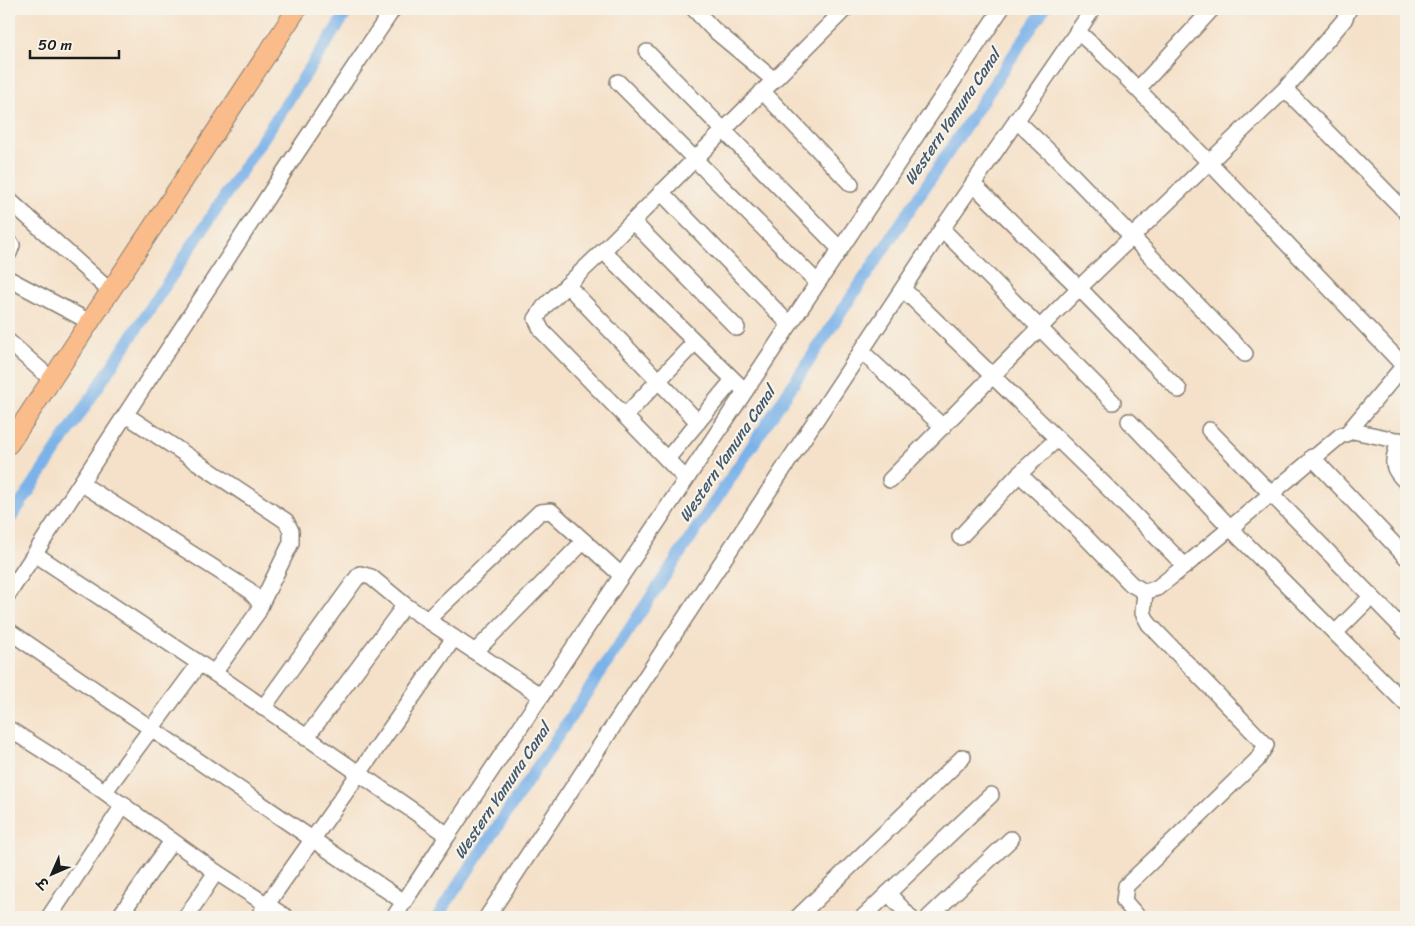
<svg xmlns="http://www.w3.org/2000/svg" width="1415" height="926" viewBox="0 0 1415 926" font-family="Sriracha,'Playpen Sans Deva',sans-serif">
	<rect width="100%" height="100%" fill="#f7f3e8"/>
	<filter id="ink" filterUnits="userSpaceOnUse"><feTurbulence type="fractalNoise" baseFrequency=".02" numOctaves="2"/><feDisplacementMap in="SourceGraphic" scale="10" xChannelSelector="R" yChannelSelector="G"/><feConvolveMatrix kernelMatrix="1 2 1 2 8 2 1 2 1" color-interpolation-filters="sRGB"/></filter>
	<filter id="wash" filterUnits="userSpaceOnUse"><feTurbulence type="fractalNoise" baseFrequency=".0096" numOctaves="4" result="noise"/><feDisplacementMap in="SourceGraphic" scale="20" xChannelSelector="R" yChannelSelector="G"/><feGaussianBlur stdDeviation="1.12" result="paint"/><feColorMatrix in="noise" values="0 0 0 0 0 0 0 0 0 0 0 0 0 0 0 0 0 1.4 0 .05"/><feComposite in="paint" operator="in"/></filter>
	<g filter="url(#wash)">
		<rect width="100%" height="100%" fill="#f5e1c9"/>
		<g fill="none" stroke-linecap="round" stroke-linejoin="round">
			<g stroke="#7ab2e9" stroke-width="12">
				<polyline points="9,521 349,9"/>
				<polyline points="437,917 1044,9"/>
			</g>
		</g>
	</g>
	<g filter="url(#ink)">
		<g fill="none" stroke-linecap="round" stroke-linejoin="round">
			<g stroke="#887e72" stroke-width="18">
				<g id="minor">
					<polyline points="694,9 713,29 774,80"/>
					<polyline points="1077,31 1106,57 1210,163 1404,366"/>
					<polyline points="647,52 839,248"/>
					<polyline points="618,82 817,282"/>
					<polyline points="1138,89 1212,9"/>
					<polyline points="1285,89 1406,212"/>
					<polyline points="762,91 851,184"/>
					<polyline points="1016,120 1056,158 1245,354"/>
					<polyline points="973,184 1079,288 1179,390"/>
					<polyline points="661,192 789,324"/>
					<polyline points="9,200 110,291"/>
					<polyline points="633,222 737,328"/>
					<polyline points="942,229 1113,402"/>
					<polyline points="603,251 745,391"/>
					<polyline points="9,253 12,245"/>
					<polyline points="9,279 90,322"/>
					<polyline points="567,285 698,422"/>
					<polyline points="903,289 1105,485 1185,566"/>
					<polyline points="9,342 51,379"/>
					<polyline points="861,351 943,427"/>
					<polyline points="126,415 286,521 291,531 291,543 261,604"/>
					<polyline points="625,416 694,343"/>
					<polyline points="1129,421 1242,540 1406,704"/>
					<polyline points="1209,430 1406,632"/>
					<polyline points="1349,431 1406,363"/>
					<path d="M1399,440c-6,22 -10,26 7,42"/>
					<polyline points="1312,457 1406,557"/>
					<polyline points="667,459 733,380"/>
					<polyline points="1019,474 1076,527 1131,584 1145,592 1157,588 1185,566 1340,436 1353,431 1406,442"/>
					<polyline points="686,479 542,331 536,319 544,307 603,251 845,9"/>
					<polyline points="890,480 1079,288 1285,89 1344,20 1349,9"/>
					<polyline points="82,484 249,590 261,604 258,612 214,673"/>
					<polyline points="960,537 1019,474 1057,439"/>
					<polyline points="35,554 214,673 448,835 1001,9"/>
					<polyline points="9,593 280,178 393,9"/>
					<polyline points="405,605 541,696"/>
					<polyline points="427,620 540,512 551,511 621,575"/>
					<polyline points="9,631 404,902 448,835"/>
					<polyline points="1335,633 1371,597"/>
					<polyline points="475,652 584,541"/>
					<polyline points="263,708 356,579 360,574 371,577 405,605 306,738"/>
					<polyline points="9,729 74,770 216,872 286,917"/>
					<polyline points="105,791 199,664"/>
					<polyline points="888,893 910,917"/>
					<polyline points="49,917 124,804"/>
					<polyline points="119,917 172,841"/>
					<polyline points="186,917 216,872"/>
					<polyline points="258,917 454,638"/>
					<polyline points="394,917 404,902"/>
					<polyline points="487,917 942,229 1093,9"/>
					<polyline points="798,917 963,757"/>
					<polyline points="863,917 991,795"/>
					<polyline points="929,917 1011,839"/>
					<polyline points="1138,917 1124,901 1126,886 1257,760 1266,745 1149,624 1143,613 1145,592"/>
				</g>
			</g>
			<g stroke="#887e72" stroke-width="21">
				<polyline id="major" points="9,444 297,9"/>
			</g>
			<use href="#minor" stroke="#fff" stroke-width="15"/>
			<use href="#major" stroke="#f9bc8a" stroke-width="19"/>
		</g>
	</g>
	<g text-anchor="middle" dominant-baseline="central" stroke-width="4.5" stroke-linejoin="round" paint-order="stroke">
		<g font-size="16" font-style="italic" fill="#42586e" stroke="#f7f3e8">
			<text transform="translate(952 117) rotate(-56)">Western Yamuna Canal</text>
			<text transform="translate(727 454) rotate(-56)">Western Yamuna Canal</text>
			<text transform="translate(502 791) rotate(-56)">Western Yamuna Canal</text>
		</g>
	</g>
	<rect width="1415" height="926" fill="none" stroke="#f7f3e8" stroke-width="30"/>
	<g transform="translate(52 874) rotate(225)" stroke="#f7f3e8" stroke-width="4" paint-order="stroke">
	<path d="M0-4L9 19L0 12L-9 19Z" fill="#1c1c1c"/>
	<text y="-8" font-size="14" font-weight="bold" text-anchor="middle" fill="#1c1c1c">उ</text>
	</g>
	<path d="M30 50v8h89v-8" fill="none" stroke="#1c1c1c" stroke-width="2.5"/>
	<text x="38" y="50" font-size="15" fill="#1c1c1c" stroke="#f7f3e8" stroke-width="4" paint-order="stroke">50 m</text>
</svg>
